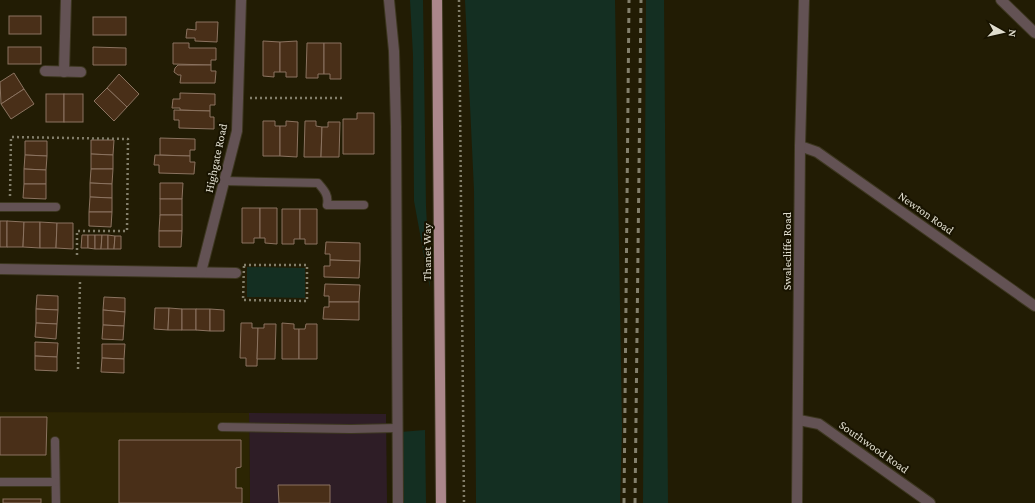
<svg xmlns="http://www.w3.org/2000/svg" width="1035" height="503" viewBox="0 0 1035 503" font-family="'Crimson Pro',serif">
	<rect width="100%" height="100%" fill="#221c04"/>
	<polygon fill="#2e1d26" points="249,413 386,414 387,503 250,503"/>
	<polygon fill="#2c2503" points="0,412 249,413 250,503 0,503"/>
	<g fill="#142f22">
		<polygon points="410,0 423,0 426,206 430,288 414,201 413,55"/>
		<polygon points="465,0 615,0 622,428 620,503 476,503 474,190"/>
		<polygon points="646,0 664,0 668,503 643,503"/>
		<polygon points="247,267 305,268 305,298 247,297"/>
		<polygon points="425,430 426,503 401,503 400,432"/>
	</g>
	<g fill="#492f18" stroke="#8b7360">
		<rect x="9" y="16" width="32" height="18"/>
		<rect x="93" y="17" width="33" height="18"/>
		<polygon points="196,22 218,22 217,42 195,41 195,38 186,38 187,29 196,30"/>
		<polygon points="263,41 280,42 280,72 274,72 274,77 263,76"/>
		<polygon points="297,41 297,77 286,77 286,72 280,72 280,42"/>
		<polygon points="173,43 189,43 189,48 216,48 216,60 211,60 211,65 173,64"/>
		<polygon points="307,43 324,43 324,74 318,74 318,78 306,78"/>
		<polygon points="324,43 341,43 341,79 330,79 330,74 324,74"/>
		<rect x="8" y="47" width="33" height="17"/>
		<polygon points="93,47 126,48 126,65 93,65"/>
		<polygon points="178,65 211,65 211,71 216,71 215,83 180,83 181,75 178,75 174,72 175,68"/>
		<polygon points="14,73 24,89 1,104 0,82"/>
		<polygon points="119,74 139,94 127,107 107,88"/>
		<polygon points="107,88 127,107 114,121 94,101"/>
		<polygon points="24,89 34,104 11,119 1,104"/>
		<polygon points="180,93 215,94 215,105 210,105 210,111 180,110 180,108 172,108 173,99 180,99"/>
		<rect x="46" y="94" width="18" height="28"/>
		<rect x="64" y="94" width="19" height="28"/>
		<polygon points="174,110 210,111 210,117 214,117 214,129 179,128 179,120 174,120"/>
		<polygon points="357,113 374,113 374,154 343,154 343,119 357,119"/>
		<polygon points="263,121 275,121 275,126 280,126 280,156 263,156"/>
		<polygon points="286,121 298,122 297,157 280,156 280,126 286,126"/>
		<polygon points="305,121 316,121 316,126 322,127 321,157 304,157"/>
		<polygon points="328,122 340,122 339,157 321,157 322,127 328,127"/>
		<polygon points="160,138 195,139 195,150 190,150 190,156 160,155"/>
		<polygon points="91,140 114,140 113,155 91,154"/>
		<polygon points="25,141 47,141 47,156 25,155"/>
		<polygon points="91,154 113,155 113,169 91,169"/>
		<polygon points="25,155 47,156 46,170 24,169"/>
		<polygon points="155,155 190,156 190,162 195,162 194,174 159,173 159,165 154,165"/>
		<polygon points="24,169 46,170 46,184 24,184"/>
		<polygon points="91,169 113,169 112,184 90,183"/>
		<polygon points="90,183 112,184 112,198 90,197"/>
		<polygon points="160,183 183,183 182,199 160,199"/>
		<polygon points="24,184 46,184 46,199 23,198"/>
		<polygon points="90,197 112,198 112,212 89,212"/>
		<rect x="160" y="199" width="22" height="16"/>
		<polygon points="242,208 260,208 260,238 254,238 254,243 242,243"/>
		<polygon points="260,208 277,208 277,244 265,243 265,238 260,238"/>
		<polygon points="282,209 300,209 300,239 294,239 294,244 282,244"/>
		<polygon points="300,209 317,209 317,244 305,244 305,239 300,239"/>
		<polygon points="89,212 112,212 111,227 89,226"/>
		<polygon points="160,215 182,215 182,231 159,231"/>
		<rect x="0" y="221" width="7" height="26"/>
		<polygon points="7,221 24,222 23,247 7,247"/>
		<polygon points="24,222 40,222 40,248 23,247"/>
		<polygon points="40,222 57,223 56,248 40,248"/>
		<polygon points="57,223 73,223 73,249 56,248"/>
		<polygon points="159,231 182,231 181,247 159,247"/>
		<polygon points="82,235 88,235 88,248 81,248"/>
		<polygon points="88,235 95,235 95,249 88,248"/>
		<polygon points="95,235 102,235 101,249 95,249"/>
		<polygon points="102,235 108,235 108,249 101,249"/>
		<polygon points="108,235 115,236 114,249 108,249"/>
		<polygon points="115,236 121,236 121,249 114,249"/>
		<polygon points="326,242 360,243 360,261 330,260 330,254 325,254"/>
		<polygon points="330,260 360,261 359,278 324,277 324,266 330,266"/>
		<polygon points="325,284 360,285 359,302 329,302 329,296 324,296"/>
		<polygon points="37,295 58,296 58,310 36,309"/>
		<polygon points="104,297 125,298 125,312 103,310"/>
		<polygon points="329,302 359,302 359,320 323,319 324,307 329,307"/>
		<polygon points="155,308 169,308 168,330 154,329"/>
		<polygon points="169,308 182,309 182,330 168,330"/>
		<polygon points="36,309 58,310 57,324 36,323"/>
		<rect x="182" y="309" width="14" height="21"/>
		<polygon points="196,309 210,309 210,331 196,330"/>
		<polygon points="210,309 224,310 224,331 210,331"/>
		<polygon points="103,310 125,312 124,326 103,325"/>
		<polygon points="36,323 57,324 56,339 35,337"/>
		<polygon points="241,323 252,323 252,328 258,328 257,366 246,366 246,358 240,358"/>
		<polygon points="282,323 294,324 294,329 299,329 299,359 282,359"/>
		<polygon points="264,324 276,324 275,359 257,359 258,328 264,328"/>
		<polygon points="306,324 317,324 317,359 299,359 299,329 305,329"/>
		<polygon points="103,325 124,326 123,340 102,339"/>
		<polygon points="35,342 58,343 57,357 35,356"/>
		<polygon points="102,344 125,344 124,359 102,358"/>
		<polygon points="35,356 57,357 57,371 35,370"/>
		<polygon points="102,358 124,359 124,373 101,372"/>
		<polygon points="0,417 47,417 46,455 0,455"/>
		<polygon points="119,440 241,440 241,467 236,468 236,488 242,488 242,503 119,503"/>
		<polygon points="278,485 330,485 330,503 279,503"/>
		<rect x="3" y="499" width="38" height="4"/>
	</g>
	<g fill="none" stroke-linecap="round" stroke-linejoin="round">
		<g stroke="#3d3720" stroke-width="10">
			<g id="lane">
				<path d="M224,181l94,2c6,7 11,12 9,22h37"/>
				<polyline points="0,207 56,207"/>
				<polyline points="222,427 351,429 397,428"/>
				<polyline points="55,441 56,503"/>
				<polyline points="0,482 55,482"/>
			</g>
		</g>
		<g stroke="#3d3720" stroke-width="12">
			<g id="street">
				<polyline points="389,0 394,51 396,127 398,503"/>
				<polyline points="1001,0 1035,33"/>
				<polyline points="45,71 81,72"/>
				<polyline points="64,72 66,0"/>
				<polyline points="800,146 817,152 1035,306"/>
				<polyline points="0,269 236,273"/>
				<polyline points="201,272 237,131 241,0"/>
				<polyline points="799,420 819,424 930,503"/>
				<polyline points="797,503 800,146 804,0"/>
			</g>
		</g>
		<g stroke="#3d3720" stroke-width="12">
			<polyline id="primary" points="437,0 441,503"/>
		</g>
		<g stroke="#827e6a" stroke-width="2.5" stroke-dasharray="2 3" stroke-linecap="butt">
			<polyline points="459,0 464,503"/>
			<polyline points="250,98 342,98"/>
			<polyline points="10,196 11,137 128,139 127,231 77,231 77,257"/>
			<polygon points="244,265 307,265 307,301 243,300"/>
			<polyline points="78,369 80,282"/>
		</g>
		<use href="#lane" stroke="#635254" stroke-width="8"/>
		<use href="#street" stroke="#635254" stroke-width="10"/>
		<use href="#primary" stroke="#ab878b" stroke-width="10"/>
		<g stroke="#84806d" stroke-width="3" stroke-dasharray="5 5" stroke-linecap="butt">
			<polyline points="624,503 629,0"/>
			<polyline points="635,503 641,0"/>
		</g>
	</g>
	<g text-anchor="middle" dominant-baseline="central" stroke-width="4" stroke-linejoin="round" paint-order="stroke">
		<g font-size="12" fill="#e0ddce" stroke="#181300">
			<text transform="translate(216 158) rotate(-78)">Highgate Road</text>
			<text transform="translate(926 213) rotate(35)">Newton Road</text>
			<text transform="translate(787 251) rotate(-90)">Swalecliffe Road</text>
			<text transform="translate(427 252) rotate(-90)">Thanet Way</text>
			<text transform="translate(874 447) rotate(35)">Southwood Road</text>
		</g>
	</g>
	<g transform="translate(1003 32) rotate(98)" stroke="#181300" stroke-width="3" paint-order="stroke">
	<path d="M0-3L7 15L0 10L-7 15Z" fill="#e0ddce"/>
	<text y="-6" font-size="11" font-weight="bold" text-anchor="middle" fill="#e0ddce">N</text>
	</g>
</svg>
